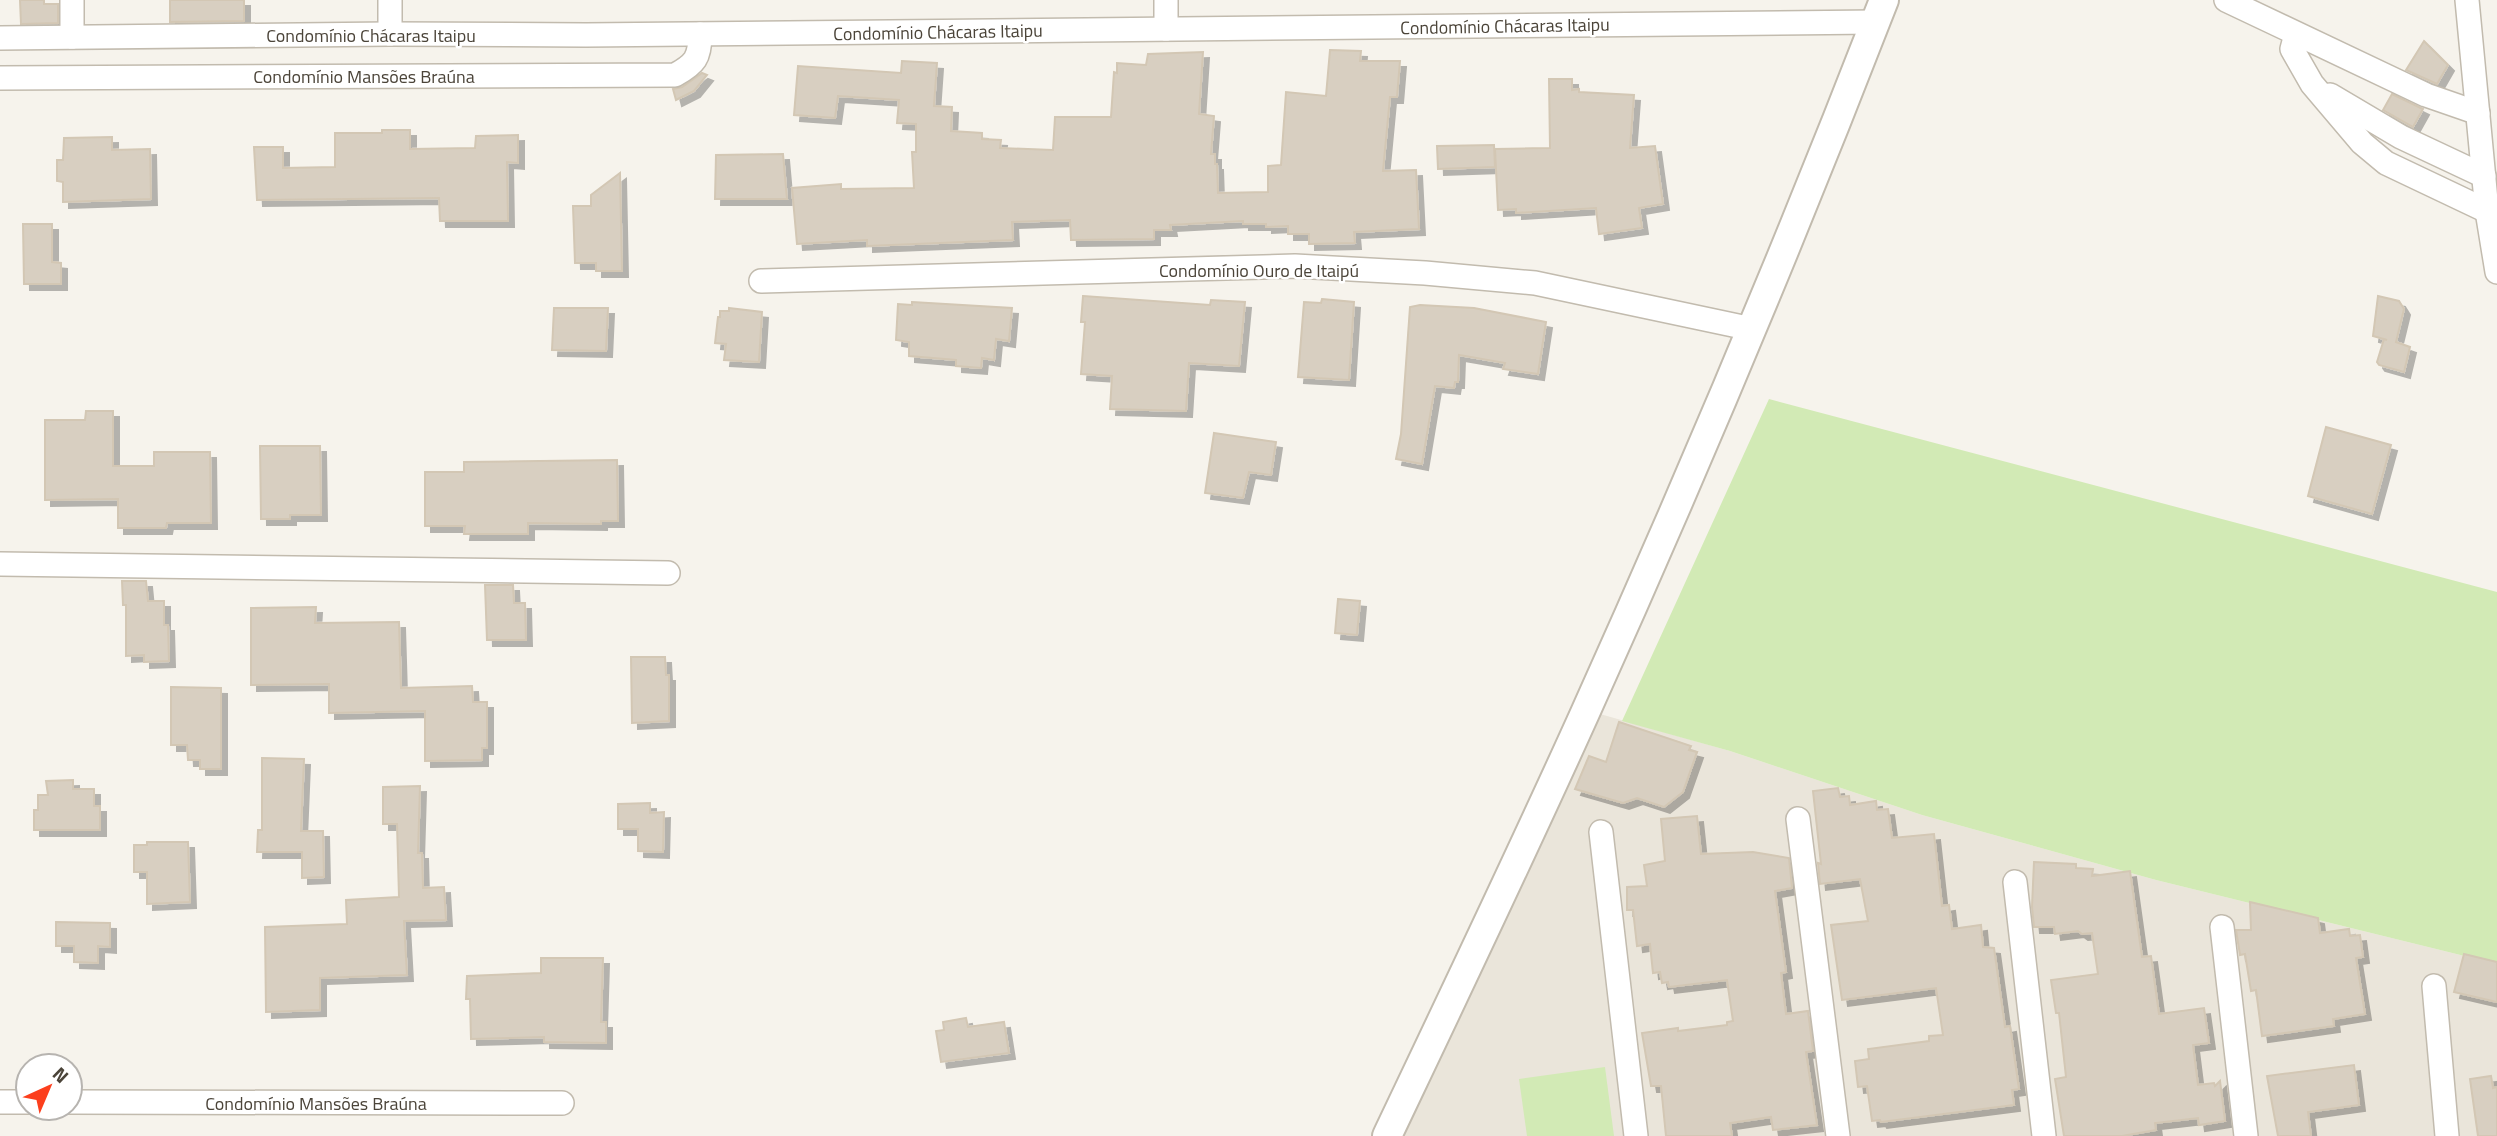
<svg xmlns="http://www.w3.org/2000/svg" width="2497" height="1136" viewBox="0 0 2497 1136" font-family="'Titillium Web',sans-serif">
	<defs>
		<filter id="shadow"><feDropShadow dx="6" dy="6" stdDeviation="0" flood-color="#0004"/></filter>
	</defs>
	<rect width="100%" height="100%" fill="#f6f3ec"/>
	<polygon fill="#eae5da" points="1586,710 1730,751 1922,815 2156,880 2497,964 2497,1136 1387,1136"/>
	<g fill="#d2eab5">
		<polygon points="1769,399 2497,592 2497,964 2156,880 1922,815 1730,751 1622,721"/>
		<polygon points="1605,1067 1614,1136 1527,1136 1519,1079"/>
	</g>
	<g fill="#d8cfc1" stroke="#d3c7b4" stroke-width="2" filter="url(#shadow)">
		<polygon points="20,0 44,0 44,4 58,4 58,23 21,24"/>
		<polygon points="170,0 244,0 244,21 170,22"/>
		<polygon points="2424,41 2448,65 2437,84 2406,70"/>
		<polygon points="1330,50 1361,51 1360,61 1400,61 1397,97 1390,97 1383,171 1416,170 1419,229 1354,232 1355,243 1309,244 1309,234 1288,234 1288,226 1266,227 1266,224 1243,224 1243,221 1170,225 1171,230 1154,230 1154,239 1071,240 1070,220 1012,222 1013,240 867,246 867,240 797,244 792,188 841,184 841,189 914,188 912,152 916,152 916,124 897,123 899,100 838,96 835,118 794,115 798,66 901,73 902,61 937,63 934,106 952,107 951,131 982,133 982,139 1001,140 1000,148 1053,150 1055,117 1111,117 1114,72 1117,73 1117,63 1146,65 1148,54 1203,52 1199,114 1214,116 1211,154 1215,154 1215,164 1217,164 1218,193 1268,192 1268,166 1281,165 1286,92 1326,96"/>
		<polygon points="702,73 707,75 694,91 676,100 673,89 682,87"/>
		<polygon points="1549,79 1572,79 1572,90 1579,89 1579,92 1634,95 1630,148 1655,146 1663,204 1639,208 1642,228 1599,234 1596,208 1516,213 1516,209 1498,210 1495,149 1550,148"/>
		<polygon points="2392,94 2423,109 2413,127 2383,110"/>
		<polygon points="382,130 410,130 410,149 475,148 476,136 518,135 518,163 507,162 508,221 440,221 439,198 257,200 254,147 283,147 283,168 335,167 335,133 382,133"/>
		<polygon points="112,137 112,150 150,149 151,199 63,202 63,182 57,181 57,160 63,160 64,138"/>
		<polygon points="1494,145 1495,167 1438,169 1437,146"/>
		<polygon points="783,154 787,199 715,199 716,155"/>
		<polygon points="620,173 622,271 596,271 596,263 575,263 573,206 591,206 591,195"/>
		<polygon points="23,224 52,224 52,262 61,263 61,284 24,284"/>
		<polygon points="1083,296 1210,305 1211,300 1245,302 1239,366 1189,363 1186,411 1110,409 1112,376 1081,374 1085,322 1081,322"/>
		<polygon points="2378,296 2399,301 2404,309 2396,342 2410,347 2404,372 2379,365 2377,362 2384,339 2387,340 2373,336"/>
		<polygon points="1322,299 1354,302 1349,380 1298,377 1304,302 1321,303"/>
		<polygon points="912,302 1012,308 1009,341 996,339 994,360 982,358 981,368 956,366 956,360 909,356 909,342 896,340 898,304 912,305"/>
		<polygon points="1420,305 1474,308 1546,322 1538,374 1503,369 1505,363 1459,355 1458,382 1455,382 1454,388 1435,386 1422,464 1396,459 1401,434 1410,307"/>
		<polygon points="554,308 608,308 606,351 552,350"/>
		<polygon points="729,308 762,312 759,362 724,360 726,344 715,343 718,317 720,317 720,311 729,311"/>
		<polygon points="86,411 113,411 113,466 154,466 154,452 210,452 211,523 167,523 166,528 118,528 118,499 45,500 45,420 85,420"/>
		<polygon points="2326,427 2391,445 2372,514 2308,496"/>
		<polygon points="1214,433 1276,442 1271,475 1249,472 1243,498 1205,493"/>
		<polygon points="260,446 320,446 321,515 290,515 290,519 261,519"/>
		<polygon points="617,460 618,521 601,521 601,524 528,523 528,534 464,534 465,526 425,526 425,472 464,472 464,462"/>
		<polygon points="122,581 146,581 148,601 164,601 164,625 168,625 169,661 144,662 144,655 126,656 126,605 123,605"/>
		<polygon points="485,585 513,585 514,603 525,603 526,640 487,640"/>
		<polygon points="1338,599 1360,601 1357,635 1335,633"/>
		<polygon points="316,607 315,623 399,622 401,688 472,686 473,702 487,702 487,748 482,748 482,760 425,761 425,711 329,713 329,684 251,685 251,608"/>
		<polygon points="631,657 665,657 666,675 669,675 669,721 632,723"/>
		<polygon points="171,687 221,688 221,769 200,769 200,760 188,760 187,745 171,745"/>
		<polygon points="1619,722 1691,746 1689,750 1697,752 1683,792 1664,807 1637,798 1623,803 1575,789 1589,756 1606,762"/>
		<polygon points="262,758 304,759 301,831 323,831 324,877 302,878 302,852 257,852 258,830 262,830"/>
		<polygon points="73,780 73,789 94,789 94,806 100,806 100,830 34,830 34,810 38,810 38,795 48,795 46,781"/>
		<polygon points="420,786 418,853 422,853 423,888 444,887 446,920 404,921 407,975 320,978 320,1010 266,1012 265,927 347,924 346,900 399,897 397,824 383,824 383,787"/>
		<polygon points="1838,788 1840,797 1849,796 1850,805 1876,801 1877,810 1888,809 1892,838 1934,834 1942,906 1949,905 1952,929 1981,925 1983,947 1994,948 2005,1027 2010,1026 2019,1089 2012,1090 2014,1105 1881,1122 1880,1120 1872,1121 1867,1086 1858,1087 1855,1061 1869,1059 1868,1049 1929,1041 1929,1036 1943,1035 1936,988 1842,1000 1831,925 1868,921 1860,879 1820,884 1818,863 1821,864 1813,791"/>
		<polygon points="650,803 650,813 664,812 663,852 638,851 638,829 618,829 618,804"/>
		<polygon points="1697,816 1701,854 1753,852 1789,858 1792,888 1775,891 1786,972 1781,973 1786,1014 1808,1011 1813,1051 1806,1052 1817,1125 1773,1130 1771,1117 1730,1123 1732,1136 1666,1136 1661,1086 1651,1086 1642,1033 1678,1028 1678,1031 1727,1025 1727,1022 1733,1021 1727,980 1669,987 1668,982 1662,983 1660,972 1653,973 1650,944 1637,946 1633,910 1627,910 1627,887 1647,886 1644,865 1665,861 1661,819"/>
		<polygon points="147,842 188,842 190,902 147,904 147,872 134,872 134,845 147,845"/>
		<polygon points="2034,862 2076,864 2076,868 2093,869 2092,876 2130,871 2142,957 2151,956 2159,1014 2204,1008 2209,1043 2193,1045 2198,1085 2214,1083 2215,1086 2220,1081 2225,1121 2199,1125 2198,1118 2155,1123 2156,1130 2122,1136 2064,1136 2055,1079 2066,1077 2059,1013 2056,1013 2051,980 2098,974 2092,933 2082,934 2078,931 2055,934 2054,927 2034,927 2032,907"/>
		<polygon points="2250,902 2318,918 2320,933 2349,929 2350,936 2360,935 2363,957 2356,958 2365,1014 2333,1019 2334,1026 2262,1036 2256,990 2251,991 2245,954 2240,955 2236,930 2251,930"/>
		<polygon points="56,922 110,923 110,947 98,946 98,963 74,962 74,946 56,946"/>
		<polygon points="2464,954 2497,962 2497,1002 2454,992"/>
		<polygon points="541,958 603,958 601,1022 606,1022 606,1043 544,1042 544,1037 471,1039 470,999 466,999 467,976 541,973"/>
		<polygon points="966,1018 968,1027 1004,1022 1009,1053 941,1062 936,1031 944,1030 943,1022"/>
		<polygon points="2354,1065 2359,1105 2308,1112 2311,1136 2278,1136 2267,1076"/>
		<polygon points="2491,1076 2493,1088 2497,1087 2497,1136 2478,1136 2470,1079"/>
	</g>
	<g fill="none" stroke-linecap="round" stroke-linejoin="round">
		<g stroke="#c2bbae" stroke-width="26">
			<g id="minor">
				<polyline points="2226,0 2426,95 2478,113"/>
				<polyline points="2467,0 2487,211 2497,272"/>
				<polyline points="1166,29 1166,0"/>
				<polyline points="390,34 390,0"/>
				<polyline points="2296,34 2292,49 2312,84 2362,143 2386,163 2487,211"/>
				<polyline points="72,37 72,0"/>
				<polyline points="0,38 390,34 586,35 1876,22"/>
				<path d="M0,78l675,-3c20,-11 25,-17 25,-41"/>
				<polyline points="2330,95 2401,137 2484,176"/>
				<polyline points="761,281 1295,266 1425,273 1535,283 1752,329"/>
				<polyline points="0,564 668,573"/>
				<polyline points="1798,819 1838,1136"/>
				<polyline points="1601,832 1636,1136"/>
				<polyline points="2015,882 2044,1136"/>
				<polyline points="2222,927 2246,1136"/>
				<polyline points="2434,986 2447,1136"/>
				<polyline points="0,1102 28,1102"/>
				<polyline points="70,1102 562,1103"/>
			</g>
		</g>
		<g stroke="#c2bbae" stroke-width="32">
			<path id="tertiary" d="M1387,1136c67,-141 134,-281 198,-423 106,-235 206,-473 299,-713"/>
		</g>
		<use href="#minor" stroke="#fff" stroke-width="23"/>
		<use href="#tertiary" stroke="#fff" stroke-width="28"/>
	</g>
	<g text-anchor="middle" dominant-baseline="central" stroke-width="5" stroke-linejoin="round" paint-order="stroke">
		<g font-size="18" fill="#4b4439" stroke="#fff">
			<text transform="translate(1505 26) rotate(-1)">Condomínio Chácaras Itaipu</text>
			<text transform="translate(938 32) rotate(-1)">Condomínio Chácaras Itaipu</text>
			<text x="371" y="35">Condomínio Chácaras Itaipu</text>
			<text x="364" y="76">Condomínio Mansões Braúna</text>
			<text x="1259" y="270">Condomínio Ouro de Itaipú</text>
			<text x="316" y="1103">Condomínio Mansões Braúna</text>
		</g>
	</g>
	<g transform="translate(49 1087) rotate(44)"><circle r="33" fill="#ffffff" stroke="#b7b4b0" stroke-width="2"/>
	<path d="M0-5L12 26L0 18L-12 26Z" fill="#fc3f1d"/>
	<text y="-10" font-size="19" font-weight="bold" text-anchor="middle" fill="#4b4439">N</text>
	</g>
</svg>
